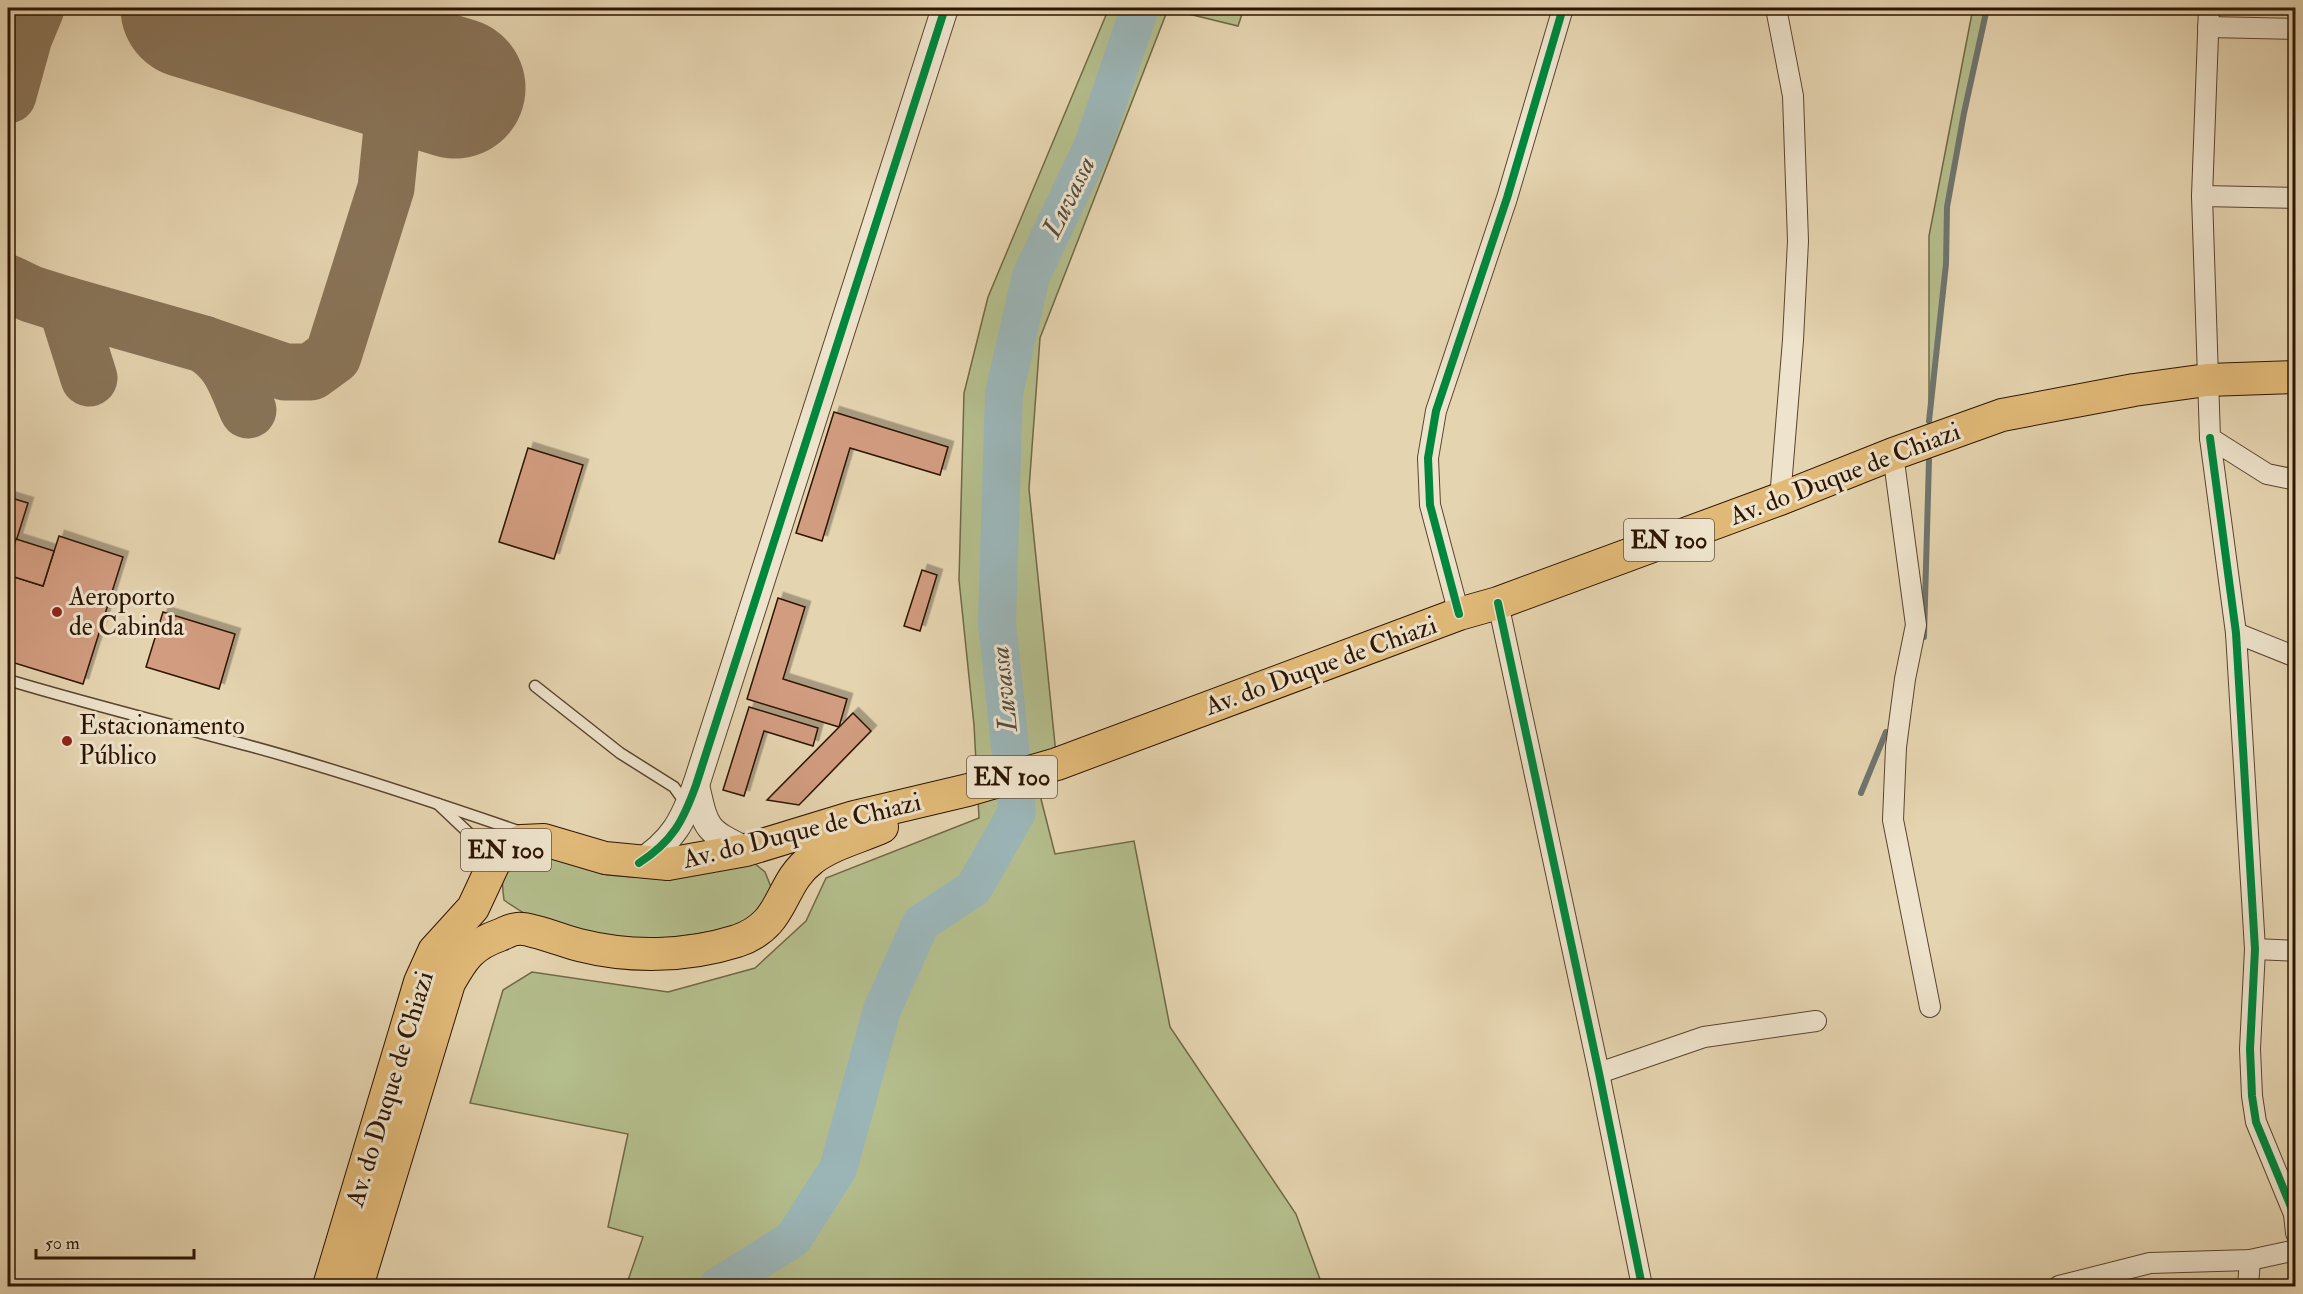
<svg xmlns="http://www.w3.org/2000/svg" width="2303" height="1294" viewBox="0 0 2303 1294" font-family="'IM FELL Double Pica',serif">
	<defs>
		<filter id="shadow"><feDropShadow dx="5.5" dy="-5.5" stdDeviation="0" flood-color="#0004"/></filter>
	</defs>
	<rect width="100%" height="100%" fill="#e5d4b0"/>
	<filter id="stains"><feTurbulence type="fractalNoise" baseFrequency=".00333" numOctaves="4"/><feColorMatrix values="0 0 0 0 .2 0 0 0 0 .09 0 0 0 0 .02 0 0 0 .5 -.17"/></filter>
	<radialGradient id="worn" r=".72"><stop offset=".6" stop-color="#630" stop-opacity="0"/><stop offset="1" stop-color="#630" stop-opacity=".3"/></radialGradient>
	<g fill="#b4bd8c" stroke="#706846" stroke-width="1.5">
		<polygon points="1109,8 1244,8 1238,26 1168,9 1040,338 1029,489 1057,764 1041,799 1055,854 1134,841 1170,1027 1296,1214 1321,1282 1330,1286 1148,1286 1126,1280 1122,1286 626,1286 643,1237 608,1227 628,1134 470,1103 503,990 532,972 668,992 755,968 806,921 826,878 979,818 974,725 959,580 964,393 988,297"/>
		<polygon points="1973,8 1987,8 1964,113 1947,207 1946,264 1929,404 1929,236"/>
		<path d="M524,853l25,2 58,20 26,2 34,-1 86,-14 12,10 6,15 -15,31c-75,29 -185,33 -252,-18 -4,-27 -2,-32 20,-47z"/>
	</g>
	<g fill="none" stroke-linecap="round" stroke-linejoin="round">
		<g stroke="#6f756e" stroke-width="6">
			<polyline points="1929,421 1946,264 1947,207 1964,113 1987,8"/>
			<polyline points="1924,637 1929,460"/>
			<polyline points="1861,793 1886,732"/>
		</g>
		<polyline stroke="#9bb5b7" stroke-width="38" points="718,1286 793,1239 838,1169 882,1010 921,923 974,888 1017,812 997,622 1004,393 1031,276 1093,145 1140,8"/>
		<g stroke="#897458" stroke-width="57">
			<polyline points="8,95 24,37 36,8"/>
			<polyline points="8,283 31,294 66,305"/>
			<polyline points="203,344 285,372 311,372 333,356 386,188 392,129 390,68"/>
			<path d="M89,378l-23,-73 137,39c27,15 33,39 45,66"/>
		</g>
		<polyline stroke="#897458" stroke-width="141" points="191,8 455,88"/>
	</g>
	<g fill="#d29c80" stroke="#2d1401" stroke-width="1.5" filter="url(#shadow)">
		<polygon points="834,412 948,447 940,475 850,448 822,541 796,533"/>
		<polygon points="528,448 583,465 554,559 499,542"/>
		<polygon points="8,497 28,503 8,567"/>
		<polygon points="59,536 123,557 83,684 8,661 8,575 43,586"/>
		<polygon points="16,539 54,551 43,586 8,575 8,567"/>
		<polygon points="922,570 937,575 920,631 904,626"/>
		<polygon points="778,598 805,607 783,679 847,699 839,727 747,699"/>
		<polygon points="163,612 235,634 219,689 146,667"/>
		<polygon points="749,707 818,728 813,746 764,731 744,796 723,790"/>
		<polygon points="853,713 871,731 799,805 767,800"/>
	</g>
	<g fill="none" stroke-linecap="round" stroke-linejoin="round">
		<g stroke="#5b442d" stroke-width="13">
			<g id="service">
				<path d="M8,680c80,24 161,44 242,66 92,25 184,56 274,87"/>
				<polyline points="535,686 620,753 674,787 686,804"/>
				<polyline points="438,804 475,839 482,849 485,863"/>
			</g>
		</g>
		<g stroke="#5b442d" stroke-width="22">
			<g id="minor">
				<polyline points="1776,8 1793,96 1798,241 1793,340 1780,499"/>
				<polyline points="2209,8 2202,196 2210,438 2267,474 2296,480"/>
				<polyline points="2208,27 2296,29"/>
				<polyline points="2202,196 2296,198"/>
				<polyline points="2210,438 2236,633 2255,949 2250,1049 2252,1096 2256,1122 2294,1214 2296,1233"/>
				<polyline points="1893,454 1916,625 1905,679 1896,747 1893,820 1930,1007"/>
				<polyline points="1498,603 1599,1073 1642,1286"/>
				<polyline points="1459,614 1430,505 1428,458 1436,411 1507,198 1563,8"/>
				<polyline points="2236,633 2296,657"/>
				<polyline points="2255,949 2296,951"/>
				<polyline points="1599,1073 1704,1037 1816,1021"/>
				<polyline points="2059,1286 2150,1263 2250,1260 2296,1250"/>
				<polyline points="2248,1286 2250,1260"/>
			</g>
		</g>
		<g stroke="#5b442d" stroke-width="28">
			<g id="tertiary">
				<path d="M696,785c10,44 9,45 50,65"/>
				<path d="M639,863c34,-22 44,-42 57,-78l249,-777"/>
			</g>
		</g>
		<g stroke="#2d1401" stroke-width="34">
			<g id="primary">
				<polyline points="329,1286 420,982 434,951 473,908 494,863 508,848 521,841 544,840 605,858 668,864 746,850 854,817 968,790 1057,764 1459,614 1498,603 1780,499 1893,454 2002,415 2134,390 2207,380 2296,377"/>
				<path d="M357,1286l92,-303c14,-25 22,-38 51,-48 5,-2 12,-6 17,-6 11,-2 49,13 62,16 51,13 107,12 158,-4 50,-17 40,-56 75,-82 19,-15 48,-22 70,-32"/>
			</g>
		</g>
		<use href="#service" stroke="#eee3cc" stroke-width="10"/>
		<use href="#minor" stroke="#eee3cc" stroke-width="20"/>
		<use href="#tertiary" stroke="#eee3cc" stroke-width="26"/>
		<use href="#primary" stroke="#e2ba78" stroke-width="32"/>
		<g stroke="#eee3cc" stroke-width="11">
			<g id="cycleway">
				<polyline points="2210,438 2236,633 2255,949 2250,1049 2252,1096 2256,1122 2294,1214 2296,1233"/>
				<polyline points="1498,603 1599,1073 1642,1286"/>
				<polyline points="1459,614 1430,505 1428,458 1436,411 1507,198 1563,8"/>
				<path d="M639,863c34,-22 44,-42 57,-78l249,-777"/>
			</g>
		</g>
		<use href="#cycleway" stroke="#00873e" stroke-width="8"/>
	</g>
	<g fill="#8f2418" stroke="#eee3cc" stroke-width="2">
		<circle cx="57" cy="612" r="6"/>
		<circle cx="67" cy="741" r="6"/>
	</g>
	<g text-anchor="middle" dominant-baseline="central" stroke-width="6" stroke-linejoin="round" paint-order="stroke">
		<g fill="#eee3cc" stroke="#67523e" stroke-width="1.5">
			<rect x="1624" y="519" width="90" height="42" rx="4.5"/>
			<rect x="967" y="756" width="90" height="42" rx="4.5"/>
			<rect x="461" y="829" width="90" height="42" rx="4.5"/>
		</g>
		<g font-size="24" font-weight="bold" fill="#2d1401">
			<text x="1669" y="540">EN 100</text>
			<text x="1012" y="777">EN 100</text>
			<text x="506" y="850">EN 100</text>
		</g>
		<g font-size="26" fill="#2d1401" stroke="#eee3cc">
			<text transform="translate(1845 474) rotate(-21)">Av. do Duque de Chiazi</text>
			<text transform="translate(1321 666) rotate(-20)">Av. do Duque de Chiazi</text>
			<text transform="translate(802 831) rotate(-14)">Av. do Duque de Chiazi</text>
			<text transform="translate(390 1089) rotate(-73)">Av. do Duque de Chiazi</text>
		</g>
		<g font-size="26" fill="#2d1401" stroke="#eee3cc" text-anchor="start">
			<text x="69" y="597">Aeroporto<tspan x="69" dy="30">de Cabinda</tspan></text>
			<text x="79" y="726">Estacionamento<tspan x="79" dy="30">Público</tspan></text>
		</g>
		<g font-size="27" font-style="italic" fill="#544c41" stroke="#eee3cc">
			<text transform="translate(1069 197) rotate(-64)">Luvassa</text>
			<text transform="translate(1004 689) rotate(-96)">Luvassa</text>
		</g>
	</g>
	<rect width="2303" height="1294" fill="none" stroke="#e5d4b0" stroke-width="30"/>
	<rect x="9" y="9" width="2285" height="1276" fill="none" stroke="#2d1401" stroke-width="3"/>
	<rect x="15" y="15" width="2273" height="1264" fill="none" stroke="#2d1401" stroke-width="1.5"/>
	<path d="M36 1249v9h158v-9" fill="none" stroke="#2d1401" stroke-width="3"/>
	<text x="45" y="1249" font-size="18" fill="#2d1401" stroke="#eee3cc" stroke-width="4.5" paint-order="stroke">50 m</text>
	<rect width="100%" height="100%" filter="url(#stains)"/>
	<rect width="100%" height="100%" fill="url(#worn)"/>
</svg>
